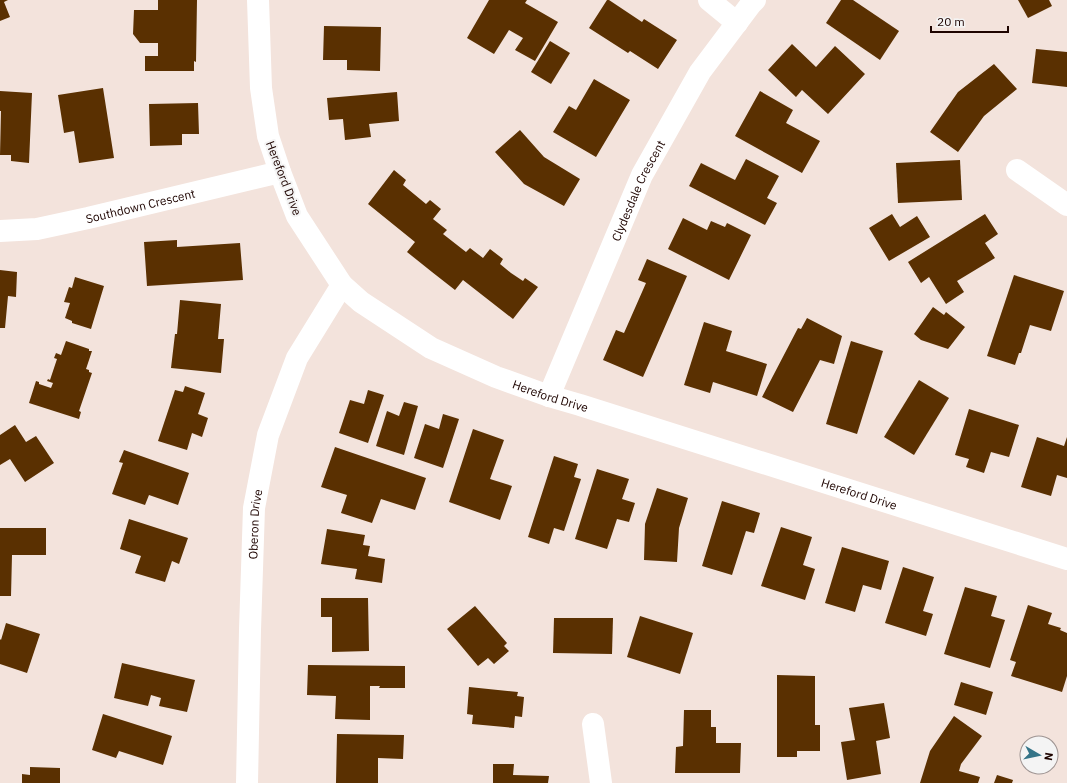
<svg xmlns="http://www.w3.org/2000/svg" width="1067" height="783" viewBox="0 0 1067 783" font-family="'IBM Plex Sans',sans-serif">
	<rect width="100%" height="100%" fill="#f3e3dc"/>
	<g fill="#5a3001">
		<polygon points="0,0 8,0 4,2 10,17 0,21"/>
		<polygon points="158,0 197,0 196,62 194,61 194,71 145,71 145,56 158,56 158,43 140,43 133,34 134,10 158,10"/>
		<polygon points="489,0 527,0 525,3 558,22 535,61 515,50 523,38 509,30 494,54 467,38"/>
		<polygon points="607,0 609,0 642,22 644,19 677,40 658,69 630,51 628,53 589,28"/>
		<polygon points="841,0 853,0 899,31 880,60 826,23"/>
		<polygon points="1018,0 1049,0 1052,6 1028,18"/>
		<polygon points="324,26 381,27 380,71 347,70 347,60 323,60"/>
		<polygon points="550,41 570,53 551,84 531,72"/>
		<polygon points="792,44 816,67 835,46 865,74 828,114 802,90 796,97 768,70"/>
		<polygon points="1036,49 1067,52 1067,87 1032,83"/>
		<polygon points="994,64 1017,89 984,116 958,152 930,132 958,92"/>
		<polygon points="594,79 630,100 596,157 553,132 569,106 576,110"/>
		<polygon points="103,88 114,158 79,163 74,131 64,133 58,95"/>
		<polygon points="0,91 32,93 29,163 11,161 11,155 0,155 1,111 0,111"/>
		<polygon points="760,91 793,110 786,123 820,141 802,173 735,136"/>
		<polygon points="397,92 399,121 369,124 371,137 345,140 343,119 329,120 327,98"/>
		<polygon points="198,103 199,134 182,134 182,145 150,146 149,104"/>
		<polygon points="520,130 544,157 580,179 564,206 524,184 495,152"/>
		<polygon points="746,159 779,176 767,198 777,203 765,225 689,186 701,163 735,180"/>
		<polygon points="960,160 962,200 898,203 896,163"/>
		<polygon points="394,170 406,180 403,185 426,204 430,200 441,209 433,219 447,230 443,234 466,252 470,248 483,258 490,249 503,259 500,264 511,273 523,281 525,278 538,287 513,319 463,280 455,290 432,272 407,252 415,242 368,204"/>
		<polygon points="892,214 900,227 917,216 930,237 889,261 869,228"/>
		<polygon points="985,214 998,234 985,243 995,258 957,281 964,292 946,304 929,277 921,283 908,262"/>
		<polygon points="683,218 707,230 711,221 725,227 727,223 751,235 729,280 668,249"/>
		<polygon points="177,240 177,247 240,243 243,280 147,286 144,242"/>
		<polygon points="647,259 687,276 643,377 603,360 616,330 624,333 646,283 638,280"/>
		<polygon points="0,270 17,272 16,297 8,296 5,328 0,328"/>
		<polygon points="1014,275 1064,291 1051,331 1030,325 1021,353 1019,353 1015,365 987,356"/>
		<polygon points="75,277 104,286 91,329 72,323 72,321 65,318 70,303 64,302 69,287 72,288"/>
		<polygon points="180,300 221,304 218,339 224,339 221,373 171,368 175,334 177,334"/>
		<polygon points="933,307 944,315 946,312 965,327 948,349 921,340 914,334"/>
		<polygon points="807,318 842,336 834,364 820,360 793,412 762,397 798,328 801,329"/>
		<polygon points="704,322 732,331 726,351 767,364 757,396 713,382 710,393 684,385"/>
		<polygon points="66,341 89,349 89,351 92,351 86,369 89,370 89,372 92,373 79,411 81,412 79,419 29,403 36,381 39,382 39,384 51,388 53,383 47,381 48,379 50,380 57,359 54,358 56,353 61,355"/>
		<polygon points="851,341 883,351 857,434 826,424"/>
		<polygon points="919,380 949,398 914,455 884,437"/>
		<polygon points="185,386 205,393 198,414 208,418 202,437 192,433 187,450 158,441 175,390 183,392"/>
		<polygon points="368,390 384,395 368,443 339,433 350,400 364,404"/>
		<polygon points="404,402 418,406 404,455 376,446 387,411 399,416"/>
		<polygon points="969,409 1019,425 1009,457 991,452 984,473 966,467 969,459 955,455"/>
		<polygon points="443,414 459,419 443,468 414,458 425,424 439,429"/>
		<polygon points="15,425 26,442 36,436 54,463 25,482 10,459 0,465 0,435"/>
		<polygon points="473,429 504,440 490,479 512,486 500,520 449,502"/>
		<polygon points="1037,437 1064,446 1067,437 1067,478 1057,475 1051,496 1021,487"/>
		<polygon points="335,447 426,478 415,510 381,499 372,523 341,513 347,495 321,487"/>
		<polygon points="124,450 189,473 178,505 149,495 145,505 112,494 123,463 119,462"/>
		<polygon points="554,456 578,464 574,477 581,479 564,531 554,528 549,544 528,537"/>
		<polygon points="597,469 629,479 622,499 635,503 629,522 617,519 607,549 575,539"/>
		<polygon points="657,488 688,498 679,528 677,562 644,560 645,524"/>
		<polygon points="722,501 760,513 754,533 746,531 732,575 702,566"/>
		<polygon points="129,519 188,538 179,564 172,561 165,582 135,573 141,556 120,549"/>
		<polygon points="781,527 812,537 803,565 815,569 805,600 761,586"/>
		<polygon points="0,528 46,528 46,555 12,555 11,596 0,596"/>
		<polygon points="327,529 365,535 363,545 370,546 368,556 385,559 382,583 355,579 357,569 321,564"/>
		<polygon points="842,547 889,561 881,590 863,585 855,612 825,603"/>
		<polygon points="903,567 934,577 923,611 933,614 926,636 885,623"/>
		<polygon points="965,587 997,596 991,616 1005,620 990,668 944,654"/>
		<polygon points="321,598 368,598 369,651 332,652 332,617 321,617"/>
		<polygon points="1028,605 1052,613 1048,624 1061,628 1060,630 1067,633 1067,676 1062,692 1011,676 1016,662 1010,660"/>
		<polygon points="475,606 507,643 504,646 509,651 494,664 488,658 478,666 447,629"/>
		<polygon points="640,616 693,633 680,674 627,657"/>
		<polygon points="554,618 613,618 612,654 553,653"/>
		<polygon points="6,623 40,634 27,673 0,664 0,639 1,640"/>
		<polygon points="122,663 195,680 187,712 159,706 161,698 151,695 148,706 114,698"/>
		<polygon points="308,665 405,666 405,688 379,688 380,686 370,686 370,720 335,719 336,696 307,695"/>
		<polygon points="777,675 815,676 815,725 820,725 820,751 797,751 797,757 777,757"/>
		<polygon points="961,682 993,692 986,715 954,705"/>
		<polygon points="469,687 518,692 517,696 524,697 522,717 515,716 514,728 472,724 473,715 467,714"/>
		<polygon points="884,703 890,738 876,741 881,774 847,780 841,742 855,740 849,708"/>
		<polygon points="684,710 711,710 711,727 716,727 716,743 741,743 740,773 675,773 676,747 683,746"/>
		<polygon points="103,714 172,736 163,765 119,751 116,758 92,750"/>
		<polygon points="954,716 982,736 961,764 959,771 980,777 978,783 920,783 930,751"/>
		<polygon points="337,734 404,735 403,759 378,758 378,783 336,783"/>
		<polygon points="493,764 514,764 513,775 549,776 548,783 493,783"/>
		<polygon points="30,767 60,768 60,783 22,783 22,774 30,775"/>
		<polygon points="997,775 1013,780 1012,783 994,783"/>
	</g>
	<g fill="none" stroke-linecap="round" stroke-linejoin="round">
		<g stroke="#fff" stroke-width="22">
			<polyline points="709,0 737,23"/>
			<polyline points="1017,170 1067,205"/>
			<path id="s1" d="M0,231l37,-2 51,-11 192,-46"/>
			<path id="s2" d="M342,285l19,17 70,46 65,29 53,19 31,9 487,154"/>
			<path id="s3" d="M549,396l93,-221 58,-103 51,-68 4,-4"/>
			<polyline points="593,724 601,783"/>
		</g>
		<path stroke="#fff" stroke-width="22" id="s4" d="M247,783l3,-153 4,-122 14,-73 29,-77 45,-73 -45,-69 -17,-44 -12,-36 -7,-48 -3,-88"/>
	</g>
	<g text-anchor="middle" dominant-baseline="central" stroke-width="4" stroke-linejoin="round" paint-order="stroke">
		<g font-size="12" fill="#1e0400" stroke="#f4f4f4">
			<text transform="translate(284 178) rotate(69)">Hereford Drive</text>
			<text stroke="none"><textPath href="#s3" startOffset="224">Clydesdale Crescent</textPath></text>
			<text stroke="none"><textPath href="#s1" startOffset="143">Southdown Crescent</textPath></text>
			<text stroke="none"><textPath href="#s2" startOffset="238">Hereford Drive</textPath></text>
			<text stroke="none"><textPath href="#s2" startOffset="562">Hereford Drive</textPath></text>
			<text stroke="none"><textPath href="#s4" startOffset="259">Oberon Drive</textPath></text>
		</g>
	</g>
	<g transform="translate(1039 755) rotate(99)"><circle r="19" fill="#f4f4f4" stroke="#9e9492"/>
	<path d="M0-3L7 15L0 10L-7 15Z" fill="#347488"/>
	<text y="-6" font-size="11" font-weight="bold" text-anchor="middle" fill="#1e0400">N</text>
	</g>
	<path d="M931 26v6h77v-6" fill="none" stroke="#1e0400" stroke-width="2"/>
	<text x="937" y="26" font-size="12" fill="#1e0400" stroke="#f4f4f4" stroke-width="3" paint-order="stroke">20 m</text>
</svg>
